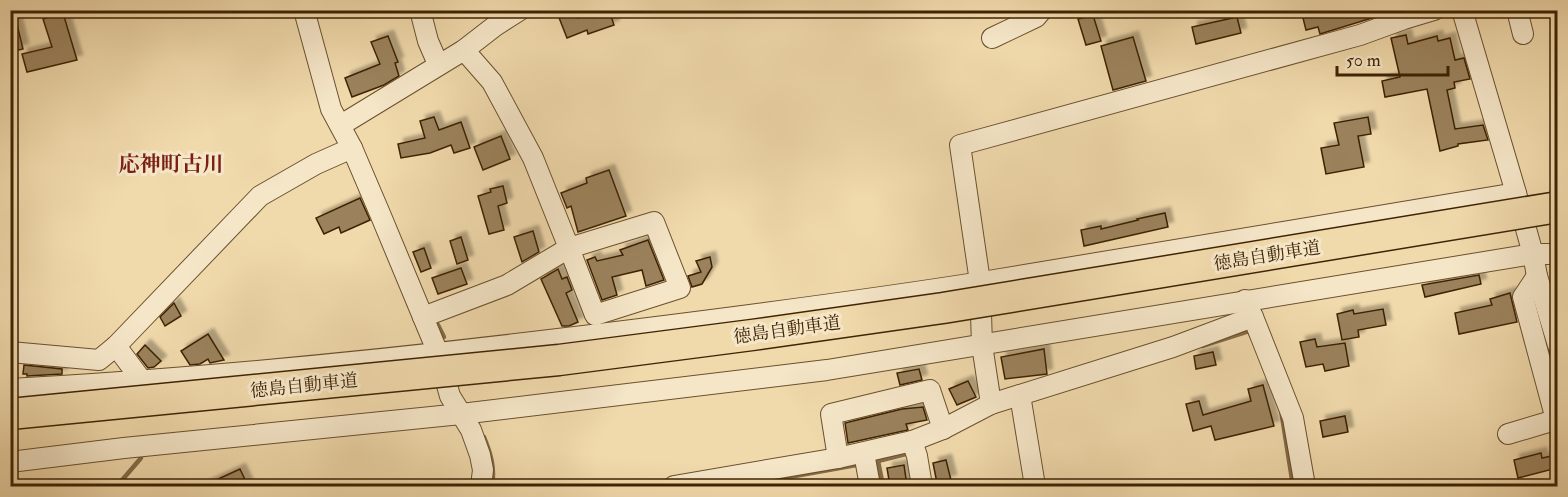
<svg xmlns="http://www.w3.org/2000/svg" width="1568" height="497" viewBox="0 0 1568 497" font-family="'IM FELL Double Pica','Noto Serif JP',serif">
	<defs>
		<filter id="shadow"><feDropShadow dx="5.5" dy="-5.5" stdDeviation="1.5" flood-color="#0004"/></filter>
	</defs>
	<rect width="100%" height="100%" fill="#f0d9ab"/>
	<filter id="stains"><feTurbulence type="fractalNoise" baseFrequency=".00333" numOctaves="4"/><feColorMatrix values="0 0 0 0 .2 0 0 0 0 .09 0 0 0 0 .02 0 0 0 .5 -.17"/></filter>
	<radialGradient id="worn" r=".72"><stop offset=".6" stop-color="#630" stop-opacity="0"/><stop offset="1" stop-color="#630" stop-opacity=".3"/></radialGradient>
	<g fill="none" stroke-linecap="round" stroke-linejoin="round">
		<g stroke="#846b46" stroke-width="4.5">
			<polyline points="1549,283 1558,283"/>
			<polyline points="438,325 444,337"/>
			<polyline points="1541,326 1558,384"/>
			<polyline points="1202,346 1249,331 1251,335"/>
			<polyline points="1281,410 1293,486"/>
			<path d="M484,437c7,17 11,31 8,49"/>
			<polyline points="878,461 910,453"/>
			<polyline points="876,462 878,461 883,486"/>
			<polyline points="117,486 141,458"/>
			<polyline points="739,486 862,464"/>
		</g>
	</g>
	<g fill="#9b825b" stroke="#3e2304" stroke-width="1.5" filter="url(#shadow)">
		<polygon points="556,10 575,10 578,18 598,10 609,10 614,25 588,34 587,30 567,38"/>
		<polygon points="1316,10 1326,10 1327,15 1346,10 1370,10 1372,18 1320,34 1318,27 1306,30 1302,14"/>
		<polygon points="63,13 77,60 27,72 22,54 52,47 43,19"/>
		<polygon points="1093,15 1101,41 1086,45 1078,19"/>
		<polygon points="15,16 23,49 10,52 10,17"/>
		<polygon points="1237,17 1241,33 1196,44 1192,27"/>
		<polygon points="1406,35 1408,44 1437,36 1438,41 1450,38 1455,60 1464,58 1470,79 1454,82 1455,88 1447,90 1455,129 1483,125 1488,140 1458,144 1458,146 1440,151 1427,89 1385,97 1382,81 1400,77 1391,38"/>
		<polygon points="388,36 398,62 395,63 399,76 384,85 352,97 345,78 380,64 371,42"/>
		<polygon points="1133,37 1146,81 1113,90 1101,46"/>
		<polygon points="434,117 439,130 461,122 470,148 454,153 451,145 430,153 401,158 398,144 425,138 420,121"/>
		<polygon points="1368,117 1371,134 1358,136 1364,167 1326,174 1321,148 1339,145 1334,123"/>
		<polygon points="501,136 510,159 483,170 474,147"/>
		<polygon points="609,170 626,216 578,232 571,206 567,208 561,193 587,183 586,178"/>
		<polygon points="503,186 507,203 498,206 504,230 489,234 478,196 491,192 490,189"/>
		<polygon points="360,198 370,220 341,233 339,227 324,234 316,218"/>
		<polygon points="1165,213 1168,227 1084,246 1081,230 1101,226 1101,229 1138,220 1137,219"/>
		<polygon points="533,231 539,252 522,262 514,237"/>
		<polygon points="461,237 468,260 457,264 450,241"/>
		<polygon points="648,240 664,280 646,286 642,270 612,277 617,295 602,300 587,260 595,257 597,261 623,255 620,250"/>
		<polygon points="424,248 431,268 421,272 413,252"/>
		<polygon points="710,257 712,267 702,284 692,287 688,276 701,272 696,261"/>
		<polygon points="461,268 467,284 438,294 432,278"/>
		<polygon points="558,269 562,279 567,277 572,290 566,293 578,322 569,326 562,326 541,279"/>
		<polygon points="1479,275 1481,284 1425,297 1422,285"/>
		<polygon points="1510,293 1517,322 1459,334 1455,313 1492,305 1490,299"/>
		<polygon points="174,303 181,316 165,326 160,317"/>
		<polygon points="1383,309 1386,325 1358,330 1359,337 1342,340 1337,314 1353,310 1354,314"/>
		<polygon points="208,334 224,360 210,363 208,359 200,364 190,365 181,351"/>
		<polygon points="1315,339 1317,347 1345,343 1349,366 1325,371 1323,364 1306,367 1300,342"/>
		<polygon points="145,345 161,361 154,367 148,368 137,354"/>
		<polygon points="1044,349 1047,374 1005,379 1001,357"/>
		<polygon points="1213,352 1216,365 1196,369 1194,356"/>
		<polygon points="24,365 62,369 62,374 27,376 27,374 23,374"/>
		<polygon points="919,369 922,380 900,385 897,373"/>
		<polygon points="968,381 976,397 957,405 949,389"/>
		<polygon points="1263,385 1274,426 1215,440 1211,426 1193,431 1186,404 1199,401 1203,415 1251,401 1248,389"/>
		<polygon points="923,407 927,420 906,424 908,430 848,443 845,423 902,409"/>
		<polygon points="1345,416 1348,432 1323,437 1320,421"/>
		<polygon points="1541,453 1542,458 1557,455 1557,468 1518,478 1514,460"/>
		<polygon points="946,460 951,480 937,483 933,463"/>
		<polygon points="904,465 907,486 890,486 887,468"/>
		<polygon points="240,469 248,486 203,486"/>
	</g>
	<g fill="none" stroke-linecap="round" stroke-linejoin="round">
		<g stroke="#6a502e" stroke-width="22">
			<g id="minor">
				<polyline points="304,10 331,109 352,148 381,216 438,353 450,396 471,430 480,455 483,470 481,486"/>
				<polyline points="420,10 428,41 438,64"/>
				<polyline points="1462,10 1516,193 1533,254 1537,276 1558,345"/>
				<polyline points="1517,10 1523,34"/>
				<polyline points="992,38 1036,17 1042,10"/>
				<polyline points="341,125 464,50 495,26 520,10"/>
				<polyline points="1537,276 1523,297 1558,427"/>
				<polyline points="423,317 507,285 569,248 595,315 680,288 654,222 569,248 533,158 492,82 464,50"/>
				<polyline points="1253,317 1293,418 1305,486"/>
				<polyline points="116,346 143,382"/>
				<polyline points="10,352 99,360 116,346 260,196 316,164 352,148"/>
				<path d="M10,389c184,-10 366,-28 548,-50 141,-17 283,-35 424,-57 178,-28 356,-60 534,-89"/>
				<polyline points="1020,395 1035,486"/>
				<polyline points="991,404 982,345 980,282 960,145 1360,35 1404,19 1434,10"/>
				<polyline points="1508,434 1555,420"/>
				<polyline points="912,441 917,456 922,486"/>
				<polyline points="864,453 870,486"/>
				<polyline points="838,458 831,414 930,390 943,429"/>
				<polyline points="10,462 124,448 461,414 827,370 1533,254 1558,254"/>
				<polyline points="674,486 838,458 912,441 943,429 991,404 1173,347 1253,317 1245,300"/>
			</g>
		</g>
		<use href="#minor" stroke="#f5e6c8" stroke-width="20"/>
		<g stroke="#3e2304" stroke-width="33" stroke-linecap="butt">
			<polyline id="highway-bridge" points="10,414 559,360 752,335 943,308 1558,207"/>
		</g>
		<use href="#highway-bridge" stroke="#f0d9ab" stroke-width="30"/>
	</g>
	<g text-anchor="middle" dominant-baseline="central" stroke-width="6" stroke-linejoin="round" paint-order="stroke">
		<g font-size="18" fill="#3e2304" stroke="#f5e6c8">
			<text transform="translate(1267 256) rotate(-9)">徳島自動車道</text>
			<text transform="translate(787 330) rotate(-8)">徳島自動車道</text>
			<text transform="translate(304 386) rotate(-6)">徳島自動車道</text>
		</g>
		<g font-size="21" font-weight="bold" fill="#7a1f14" stroke="#f5e6c8">
			<text x="171" y="164">応神町古川</text>
		</g>
	</g>
	<rect width="1568" height="497" fill="none" stroke="#f0d9ab" stroke-width="36"/>
	<rect x="12" y="12" width="1544" height="473" fill="none" stroke="#3e2304" stroke-width="3"/>
	<rect x="18" y="18" width="1532" height="461" fill="none" stroke="#3e2304" stroke-width="1.5"/>
	<path d="M1337 66v9h111v-9" fill="none" stroke="#3e2304" stroke-width="3"/>
	<text x="1346" y="66" font-size="18" fill="#3e2304" stroke="#f5e6c8" stroke-width="4.5" paint-order="stroke">50 m</text>
	<rect width="100%" height="100%" filter="url(#stains)"/>
	<rect width="100%" height="100%" fill="url(#worn)"/>
</svg>
